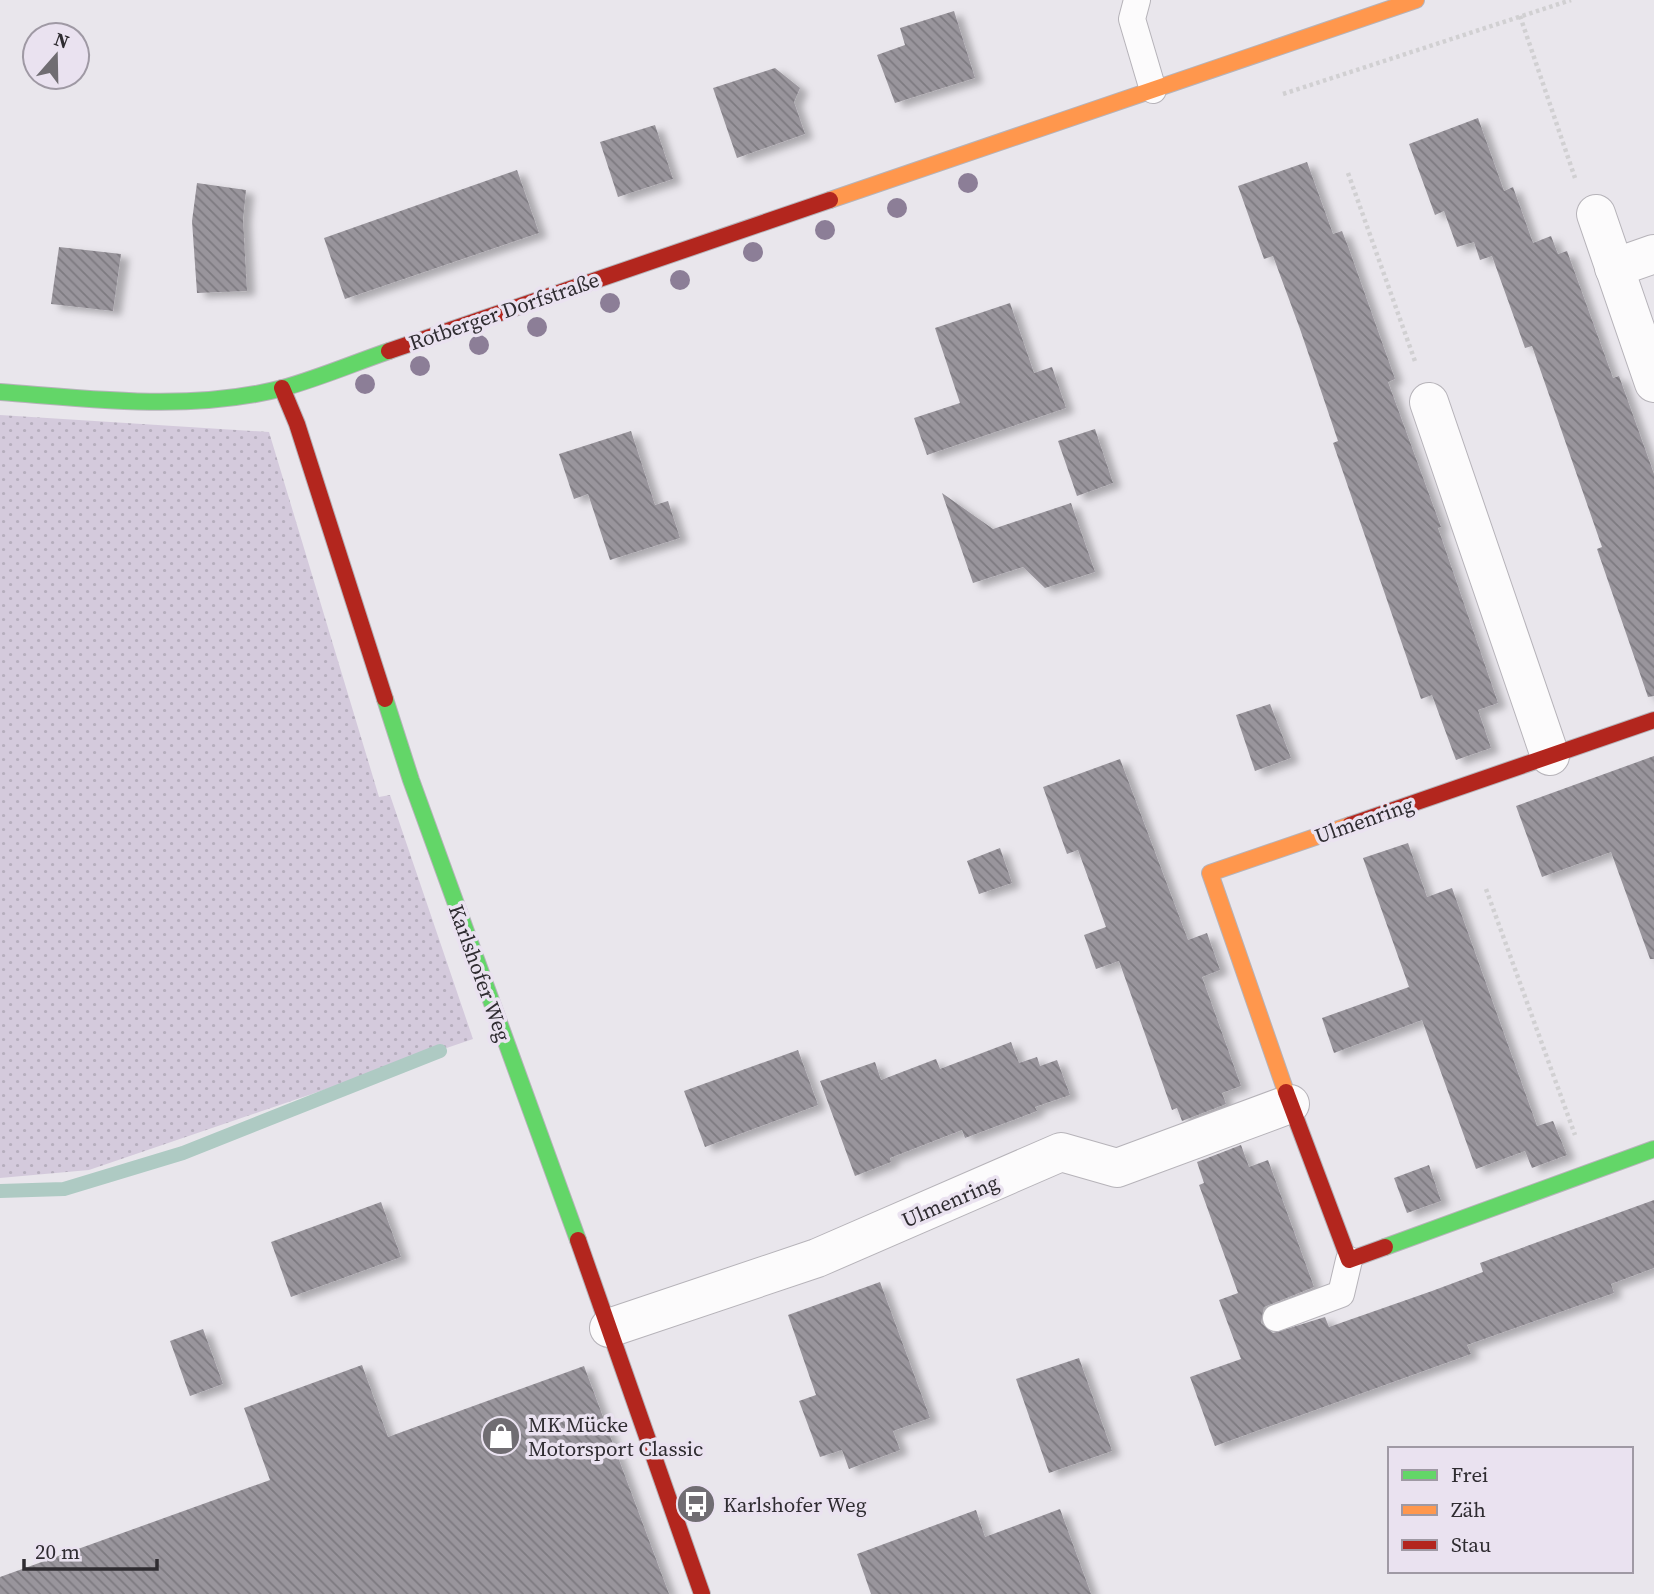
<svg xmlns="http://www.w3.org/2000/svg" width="1654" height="1594" viewBox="0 0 1654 1594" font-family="'Source Serif 4',serif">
	<defs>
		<pattern id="green-dots" width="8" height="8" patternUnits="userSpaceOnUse" patternTransform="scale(1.75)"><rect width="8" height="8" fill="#d4cadc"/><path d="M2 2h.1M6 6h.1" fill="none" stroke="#b6aebd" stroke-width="1.8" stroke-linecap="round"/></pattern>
		<pattern id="building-back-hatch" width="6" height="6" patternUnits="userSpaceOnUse" patternTransform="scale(1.75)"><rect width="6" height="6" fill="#99959c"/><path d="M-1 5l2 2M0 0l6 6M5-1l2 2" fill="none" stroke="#7d7a80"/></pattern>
		<filter id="shadow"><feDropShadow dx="8" dy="4.5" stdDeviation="3.5" flood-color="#0004"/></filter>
	</defs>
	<rect width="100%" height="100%" fill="#e9e6ec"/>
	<polygon fill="url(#green-dots)" points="0,415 269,432 379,797 390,795 473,1039 89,1170 0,1178"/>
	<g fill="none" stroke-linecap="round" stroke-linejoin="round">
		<polyline stroke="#aecac3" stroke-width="14" points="0,1191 64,1189 183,1153 440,1051"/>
	</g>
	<g fill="url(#building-back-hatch)" filter="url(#shadow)">
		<polygon points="954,11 975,78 895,103 877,55 905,45 900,28"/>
		<polygon points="775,68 800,88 794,102 805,134 737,158 713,88"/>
		<polygon points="1478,118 1504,191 1513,187 1533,243 1551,236 1558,254 1567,251 1613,378 1619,376 1654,474 1654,696 1648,697 1597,549 1602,547 1532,346 1525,348 1492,256 1480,260 1474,242 1457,247 1444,211 1435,215 1409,144"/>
		<polygon points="655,125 673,179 618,197 600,142"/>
		<polygon points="1307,162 1333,234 1342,231 1349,249 1395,379 1388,382 1441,527 1438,528 1498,703 1478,710 1491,748 1456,760 1432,695 1421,699 1333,443 1338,441 1300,329 1273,256 1264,259 1238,186"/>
		<polygon points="517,170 539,233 345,299 324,238"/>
		<polygon points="197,183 246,190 243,219 247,291 197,293 192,221"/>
		<polygon points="59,247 121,254 113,311 51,304"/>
		<polygon points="1010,303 1034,373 1052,367 1066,408 927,455 914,418 960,403 935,328"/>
		<polygon points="1095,429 1113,483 1077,496 1058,441"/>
		<polygon points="631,431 655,505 668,501 680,538 610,560 588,494 574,499 559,454"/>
		<polygon points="942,493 993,529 1071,503 1095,572 1045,588 1023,567 973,583"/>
		<polygon points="1270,704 1291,758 1255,771 1236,715"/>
		<polygon points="1654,756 1654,959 1650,959 1611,852 1542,877 1516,806"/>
		<polygon points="1120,759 1188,940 1207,933 1220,970 1202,977 1241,1086 1222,1093 1226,1104 1182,1121 1177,1108 1172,1110 1119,961 1096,969 1084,935 1106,927 1078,850 1067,854 1043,787"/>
		<polygon points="1408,843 1427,897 1452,888 1537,1126 1553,1121 1567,1155 1532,1168 1525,1151 1476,1169 1422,1020 1334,1053 1322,1018 1409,987 1363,858"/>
		<polygon points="1000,848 1012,883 979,894 967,861"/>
		<polygon points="1011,1042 1019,1063 1037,1057 1040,1066 1057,1060 1070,1095 1035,1107 1037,1111 965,1138 962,1130 890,1158 891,1162 855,1176 820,1081 875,1062 881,1080 936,1059 940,1069"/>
		<polygon points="798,1050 818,1105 705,1147 684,1091"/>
		<polygon points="1241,1145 1249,1167 1268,1160 1314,1287 1264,1307 1261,1323 1273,1333 1325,1317 1329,1327 1432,1291 1483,1272 1480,1263 1654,1200 1654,1268 1611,1284 1614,1293 1467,1345 1471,1354 1215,1446 1190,1377 1241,1359 1219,1300 1238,1293 1199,1185 1204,1183 1197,1162"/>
		<polygon points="1429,1165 1441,1201 1407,1213 1394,1178"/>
		<polygon points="381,1202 401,1257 291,1297 271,1242"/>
		<polygon points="880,1282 930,1418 893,1431 900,1450 849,1469 842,1450 820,1457 799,1401 816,1395 788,1315"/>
		<polygon points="203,1329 223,1384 190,1396 170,1341"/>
		<polygon points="1079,1358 1112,1451 1049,1473 1016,1379"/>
		<polygon points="362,1365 388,1437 584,1366 669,1594 0,1594 0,1577 270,1480 244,1408"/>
		<polygon points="1060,1509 1091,1594 871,1594 857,1554 976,1510 985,1537"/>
	</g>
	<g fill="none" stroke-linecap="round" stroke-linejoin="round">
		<g stroke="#b6b3b9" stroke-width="28">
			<g id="lane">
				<polyline points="1137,0 1132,19 1153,90"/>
				<polyline points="1276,1318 1341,1294 1349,1260"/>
			</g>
		</g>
		<g stroke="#b6b3b9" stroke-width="40">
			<g id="street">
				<polyline points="1596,214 1654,383"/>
				<polyline points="1614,268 1654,254"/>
				<polyline points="1429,402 1550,756"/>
				<polyline points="609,1328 817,1258 1061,1152 1117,1168 1290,1104"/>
			</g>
		</g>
		<g stroke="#b6b3b9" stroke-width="18">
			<g id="fast">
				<path d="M0,392c93,7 191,20 283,-4 36,-10 71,-25 106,-37"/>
				<polyline points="385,699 411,780 578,1240"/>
				<polyline points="1385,1247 1654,1149"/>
			</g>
		</g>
		<g stroke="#b6b3b9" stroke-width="18">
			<g id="slow">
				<polyline points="830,200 1416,0"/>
				<polyline points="1286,1092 1210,873 1350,825"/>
			</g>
		</g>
		<g stroke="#b6b3b9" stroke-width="18">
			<g id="jam">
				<polyline points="389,351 830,200"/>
				<polyline points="282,388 297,424 385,699"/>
				<polyline points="1350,825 1654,720"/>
				<polyline points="1286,1092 1349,1260 1385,1247"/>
				<polyline points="578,1240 702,1594"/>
			</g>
		</g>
		<g stroke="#d1d0d2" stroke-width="4.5" stroke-dasharray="3.5 3.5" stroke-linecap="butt">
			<polyline points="1520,16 1575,178"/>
			<polyline points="1283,94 1571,0"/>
			<polyline points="1348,173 1416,364"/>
			<polyline points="1486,889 1575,1135"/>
		</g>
		<use href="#lane" stroke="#fcfbfc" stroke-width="26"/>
		<use href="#street" stroke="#fcfbfc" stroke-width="38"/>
		<use href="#fast" stroke="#63d668" stroke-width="16"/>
		<use href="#slow" stroke="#ff974d" stroke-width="16"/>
		<use href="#jam" stroke="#b3261e" stroke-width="16"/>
	</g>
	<g fill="#8c7e97">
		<circle cx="968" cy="183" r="10"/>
		<circle cx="897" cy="208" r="10"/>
		<circle cx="825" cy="230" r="10"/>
		<circle cx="753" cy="252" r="10"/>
		<circle cx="680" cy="280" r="10"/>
		<circle cx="610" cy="303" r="10"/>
		<circle cx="537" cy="327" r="10"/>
		<circle cx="479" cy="345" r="10"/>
		<circle cx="420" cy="366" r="10"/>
		<circle cx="365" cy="384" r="10"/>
	</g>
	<defs>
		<g id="shop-disc" transform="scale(2.0125)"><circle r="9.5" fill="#706d72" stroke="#eae2f0"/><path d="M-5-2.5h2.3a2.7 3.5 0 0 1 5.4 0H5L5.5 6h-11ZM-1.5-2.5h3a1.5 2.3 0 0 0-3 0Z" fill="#fff"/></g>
		<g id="bus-disc" transform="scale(2.0125)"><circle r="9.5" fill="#706d72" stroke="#eae2f0"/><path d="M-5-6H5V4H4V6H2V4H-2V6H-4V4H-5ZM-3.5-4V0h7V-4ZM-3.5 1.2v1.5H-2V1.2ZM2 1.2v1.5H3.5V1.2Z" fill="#fff"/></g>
	</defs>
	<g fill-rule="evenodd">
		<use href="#shop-disc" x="501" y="1436"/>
		<use href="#bus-disc" x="696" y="1504"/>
	</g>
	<g text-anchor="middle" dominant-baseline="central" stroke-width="7" stroke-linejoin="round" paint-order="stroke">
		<g font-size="21" fill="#2f2c31" stroke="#eae2f0">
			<text transform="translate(504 311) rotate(-19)">Rotberger Dorfstraße</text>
			<text transform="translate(1364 820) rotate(-19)">Ulmenring</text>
			<text transform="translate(480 973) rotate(70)">Karlshofer Weg</text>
			<text transform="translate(950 1201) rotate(-23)">Ulmenring</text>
		</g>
		<g font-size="21" fill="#2f2c31" stroke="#eae2f0" text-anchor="start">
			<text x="528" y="1424">MK Mücke<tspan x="528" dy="24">Motorsport Classic</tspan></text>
			<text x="723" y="1504">Karlshofer Weg</text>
		</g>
	</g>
	<rect x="1388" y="1447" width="245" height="126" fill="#eae2f0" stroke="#9f99a4" stroke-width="2"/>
	<rect x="1402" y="1470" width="35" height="10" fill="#63d668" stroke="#9f99a4" stroke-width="2"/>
	<text x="1451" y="1482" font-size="21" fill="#2f2c31">Frei</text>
	<rect x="1402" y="1505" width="35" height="10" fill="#ff974d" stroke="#9f99a4" stroke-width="2"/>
	<text x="1451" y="1517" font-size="21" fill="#2f2c31">Zäh</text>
	<rect x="1402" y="1540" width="35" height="10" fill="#b3261e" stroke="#9f99a4" stroke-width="2"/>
	<text x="1451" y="1552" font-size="21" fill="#2f2c31">Stau</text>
	<g transform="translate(56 56) rotate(20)"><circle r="33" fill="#eae2f0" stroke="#9f99a4" stroke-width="2"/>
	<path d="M0-5L12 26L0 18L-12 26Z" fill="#706d72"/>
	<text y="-10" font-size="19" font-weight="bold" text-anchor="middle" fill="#2f2c31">N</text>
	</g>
	<path d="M24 1559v10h133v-10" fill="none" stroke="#2f2c31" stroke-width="3.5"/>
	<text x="35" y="1559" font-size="21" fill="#2f2c31" stroke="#eae2f0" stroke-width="5" paint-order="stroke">20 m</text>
</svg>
